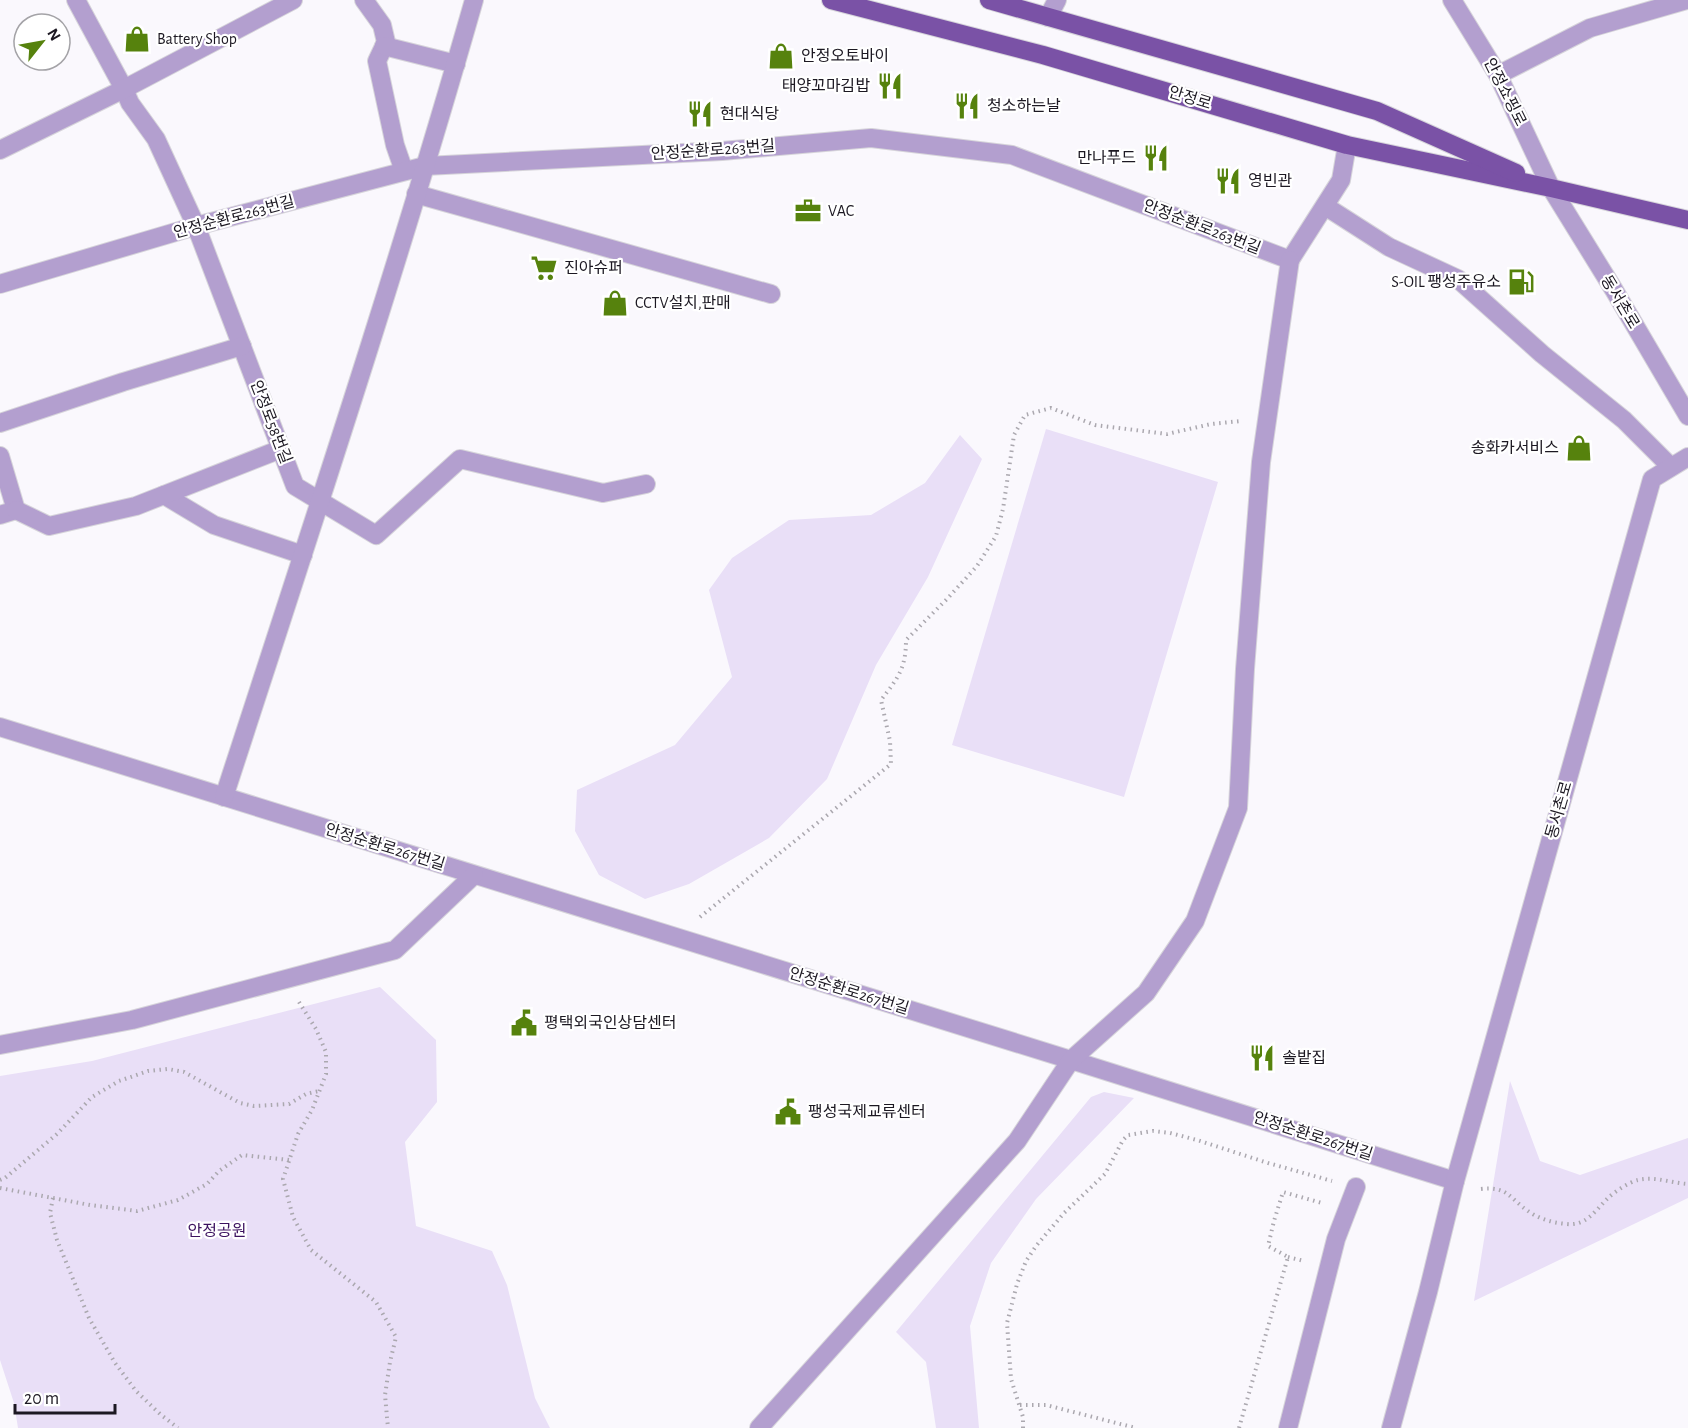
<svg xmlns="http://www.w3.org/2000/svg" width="1688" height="1428" viewBox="0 0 1688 1428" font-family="'Alegreya Sans','Noto Sans KR',sans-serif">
	<rect width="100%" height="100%" fill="#faf8fd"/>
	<g fill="#e9dff7">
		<polygon points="1046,429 1218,482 1124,797 952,745"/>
		<polygon points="960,435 982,459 928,577 876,665 827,779 769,838 689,884 645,899 599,875 575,831 577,790 675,745 732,677 709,590 732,558 789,520 871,515 925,483"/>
		<polygon points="380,987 436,1040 437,1102 405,1142 416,1226 492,1251 507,1285 535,1398 550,1428 18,1428 14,1403 0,1360 0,1076 92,1061"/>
		<polygon points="1510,1081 1540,1161 1580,1175 1688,1138 1688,1198 1474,1301"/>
		<polygon points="1104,1092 1134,1098 1036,1199 991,1263 970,1326 979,1428 936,1428 926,1362 896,1332 1091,1097"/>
	</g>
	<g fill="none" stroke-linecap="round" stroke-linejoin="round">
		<g stroke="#d6d4da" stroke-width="20">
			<g id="minor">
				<polyline points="76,0 124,89 130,103 156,139 196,226 295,486 376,535 460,459 603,493 646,484"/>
				<polyline points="364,0 382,25 386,42 377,61 395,145 404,171"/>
				<polyline points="1452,0 1498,75 1551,188 1614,290 1688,416"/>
				<polyline points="1048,17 1057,0"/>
				<polyline points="384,46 456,64"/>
				<polyline points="1498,75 1590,28 1687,0"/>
				<polyline points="0,150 124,89 293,0"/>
				<polyline points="416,194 771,294"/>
				<polyline points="1325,206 1389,247 1458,279 1542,354 1624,420 1671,467"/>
				<polyline points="0,284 196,226 425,166 722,151 871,138 1012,155 1290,260 1341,180 1347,145"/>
				<polyline points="0,423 123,382 242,346"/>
				<polyline points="0,456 16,510 0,515"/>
				<polyline points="164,495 214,525 303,555"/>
				<polyline points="16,510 49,526 136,506 281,449"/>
				<polyline points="0,727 1071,1060 1455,1181"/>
				<path d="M224,797c86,-265 174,-530 250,-797"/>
				<polyline points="0,1045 132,1020 395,950 474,875"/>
				<polyline points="759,1428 1017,1141 1071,1060 1146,993 1195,921 1238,808 1245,669 1261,462 1290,260"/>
				<polyline points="1288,1428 1336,1239 1356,1187"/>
				<polyline points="1391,1428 1428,1292 1455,1181 1652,479 1688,457"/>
			</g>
		</g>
		<g stroke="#d6d4da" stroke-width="20">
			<g id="major">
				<polyline points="831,0 1043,55 1347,145 1551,188 1688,220"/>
				<polyline points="989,0 1377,111 1516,173"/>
			</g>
		</g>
		<g stroke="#aba8af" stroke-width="4" stroke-dasharray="1.5 4.5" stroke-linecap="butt">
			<path d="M700,917l191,-153 -1,-23 -9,-41c17,-22 25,-32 25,-60l41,-41 30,-33 19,-30 7,-27 11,-74 11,-20 26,-7 44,17 72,9 44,-10 30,-3"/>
			<polyline points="299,1002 316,1029 326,1052 326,1074 312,1110 298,1134 283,1179 293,1217 311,1250 376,1302 396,1337 390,1362 385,1395 388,1428"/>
			<polyline points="0,1180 5,1178 57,1134 92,1097 119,1081 148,1071 168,1069 184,1072 240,1103 254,1106 289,1104 306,1094 319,1091"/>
			<polyline points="0,1188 90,1205 137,1211 178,1200 207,1184 219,1171 242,1155 289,1160"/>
			<path d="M1481,1189c27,-3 28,9 47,22 11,8 25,12 39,13 19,2 28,-13 40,-25 7,-7 22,-17 31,-19 17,-4 33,3 50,4"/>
			<polyline points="53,1198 50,1213 57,1240 89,1318 115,1363 136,1391 160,1414 178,1428"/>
			<polyline points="1288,1257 1304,1261"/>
			<polyline points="1020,1405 1046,1405 1136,1428"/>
			<polyline points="1023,1428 1023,1417 1011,1379 1007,1323 1017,1284 1026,1261 1036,1246 1064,1213 1105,1174 1123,1140 1128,1135 1153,1131 1170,1133 1197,1140 1268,1163 1332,1181"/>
			<polyline points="1239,1428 1288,1257 1268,1246 1274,1221 1283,1192 1322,1203"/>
		</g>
		<use href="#minor" stroke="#b39fcf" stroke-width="18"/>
		<use href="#major" stroke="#7a52a6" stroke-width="18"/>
	</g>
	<defs>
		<g id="shop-bare" transform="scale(2.07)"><path d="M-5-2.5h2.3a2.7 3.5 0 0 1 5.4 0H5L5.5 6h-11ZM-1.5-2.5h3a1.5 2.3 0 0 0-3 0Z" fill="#56820d" stroke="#fff" stroke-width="2.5" paint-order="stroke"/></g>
		<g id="restaurant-bare" transform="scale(2.07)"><path d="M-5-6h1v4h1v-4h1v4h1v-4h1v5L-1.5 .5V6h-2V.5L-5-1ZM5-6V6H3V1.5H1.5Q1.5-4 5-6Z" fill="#56820d" stroke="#fff" stroke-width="2.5" paint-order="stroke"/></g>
		<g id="office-bare" transform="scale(2.07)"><path d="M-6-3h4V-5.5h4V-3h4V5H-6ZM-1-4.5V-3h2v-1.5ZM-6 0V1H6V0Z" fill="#56820d" stroke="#fff" stroke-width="2.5" paint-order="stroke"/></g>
		<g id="supermarket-bare" transform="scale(2.07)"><path d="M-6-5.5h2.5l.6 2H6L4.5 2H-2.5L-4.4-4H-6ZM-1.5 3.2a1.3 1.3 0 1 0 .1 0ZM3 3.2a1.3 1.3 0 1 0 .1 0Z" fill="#56820d" stroke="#fff" stroke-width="2.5" paint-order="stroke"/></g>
		<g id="fuel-bare" transform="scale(2.07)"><path d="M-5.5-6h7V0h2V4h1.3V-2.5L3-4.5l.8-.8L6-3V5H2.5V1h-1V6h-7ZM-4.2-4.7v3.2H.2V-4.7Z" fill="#56820d" stroke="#fff" stroke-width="2.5" paint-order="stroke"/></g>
		<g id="civic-bare" transform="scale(2.07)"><path d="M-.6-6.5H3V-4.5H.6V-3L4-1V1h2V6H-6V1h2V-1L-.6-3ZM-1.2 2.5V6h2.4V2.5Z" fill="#56820d" stroke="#fff" stroke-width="2.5" paint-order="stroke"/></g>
	</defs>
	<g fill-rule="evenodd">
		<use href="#shop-bare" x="137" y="39"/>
		<use href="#shop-bare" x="781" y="56"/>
		<use href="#restaurant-bare" x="890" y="86"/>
		<use href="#restaurant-bare" x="967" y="106"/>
		<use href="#restaurant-bare" x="700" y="114"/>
		<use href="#restaurant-bare" x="1156" y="158"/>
		<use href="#restaurant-bare" x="1228" y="181"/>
		<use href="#office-bare" x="808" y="211"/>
		<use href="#supermarket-bare" x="544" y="268"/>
		<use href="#fuel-bare" x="1521" y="282"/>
		<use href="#shop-bare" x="615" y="303"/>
		<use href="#shop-bare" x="1579" y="448"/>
		<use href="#civic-bare" x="524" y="1023"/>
		<use href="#restaurant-bare" x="1262" y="1058"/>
		<use href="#civic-bare" x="788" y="1112"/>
	</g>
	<g text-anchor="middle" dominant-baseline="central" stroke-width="4.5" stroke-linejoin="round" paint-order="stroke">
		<g font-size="16" fill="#1c1822" stroke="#fff" text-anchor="start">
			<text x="157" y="39">Battery Shop</text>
			<text x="801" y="56">안정오토바이</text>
			<text x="870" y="86" text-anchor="end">태양꼬마김밥</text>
			<text x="987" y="106">청소하는날</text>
			<text x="720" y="114">현대식당</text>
			<text x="1136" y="158" text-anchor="end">만나푸드</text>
			<text x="1248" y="181">영빈관</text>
			<text x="828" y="211">VAC</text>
			<text x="564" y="268">진아슈퍼</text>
			<text x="1501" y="282" text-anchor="end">S-OIL 팽성주유소</text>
			<text x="635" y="303">CCTV설치,판매</text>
			<text x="1559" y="448" text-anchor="end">송화카서비스</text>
			<text x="544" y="1023">평택외국인상담센터</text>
			<text x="1282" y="1058">솔밭집</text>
			<text x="808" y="1112">팽성국제교류센터</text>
		</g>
		<g font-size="16" fill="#1c1822" stroke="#fff">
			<text transform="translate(1505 92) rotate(63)">안정쇼핑로</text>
			<text transform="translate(1190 98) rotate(17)">안정로</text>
			<text transform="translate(713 150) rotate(-4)">안정순환로263번길</text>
			<text transform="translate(234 217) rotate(-15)">안정순환로263번길</text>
			<text transform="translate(1202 227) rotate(21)">안정순환로263번길</text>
			<text transform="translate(1620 302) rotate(59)">동서촌로</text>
			<text transform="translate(271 422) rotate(69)">안정로58번길</text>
			<text transform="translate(1559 810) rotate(-74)">동서촌로</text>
			<text transform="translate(385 847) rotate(17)">안정순환로267번길</text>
			<text transform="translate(849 991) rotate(17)">안정순환로267번길</text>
			<text transform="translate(1313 1136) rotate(18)">안정순환로267번길</text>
		</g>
		<g font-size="16" fill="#3c125f" stroke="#fff">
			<text x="217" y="1231">안정공원</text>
		</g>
	</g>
	<g transform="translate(42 42) rotate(59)"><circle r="28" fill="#ffffff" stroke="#a4a3a7" stroke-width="1.5"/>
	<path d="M0-4.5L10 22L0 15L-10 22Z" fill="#56820d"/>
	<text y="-9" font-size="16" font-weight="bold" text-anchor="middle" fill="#1c1822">N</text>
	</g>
	<path d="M15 1404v9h100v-9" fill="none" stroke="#1c1822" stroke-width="3"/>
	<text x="24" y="1404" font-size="18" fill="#1c1822" stroke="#ffffff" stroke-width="4.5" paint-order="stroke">20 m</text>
</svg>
